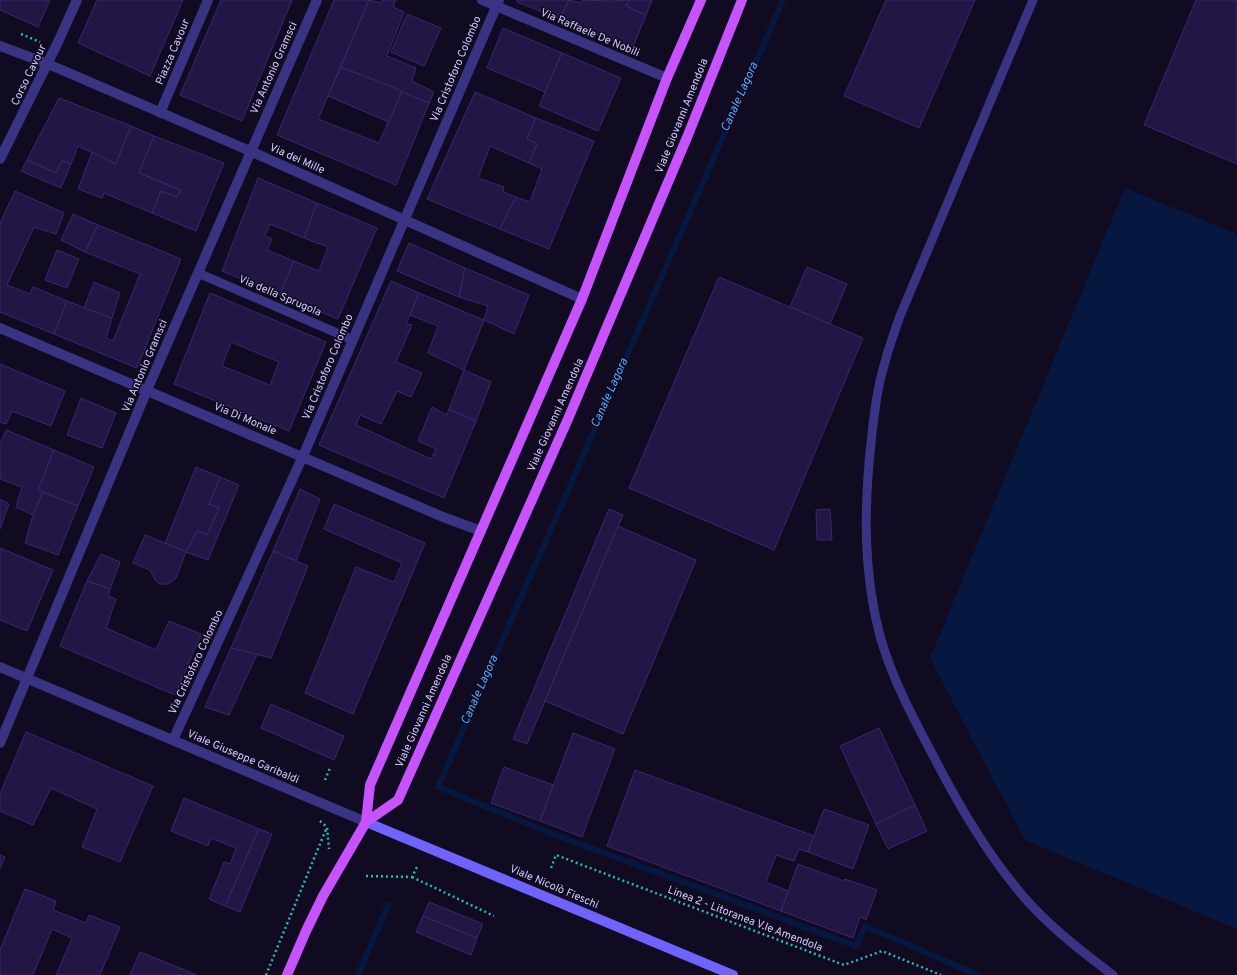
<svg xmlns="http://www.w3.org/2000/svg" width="1237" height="975" viewBox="0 0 1237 975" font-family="Overpass,sans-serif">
	<rect width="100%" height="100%" fill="#100b21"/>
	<polygon fill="#061840" points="1125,188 1237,234 1237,929 1025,840 930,658"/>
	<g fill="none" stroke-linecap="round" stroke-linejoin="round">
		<g stroke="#061840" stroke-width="6">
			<polyline points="783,0 438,787 545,831 856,946 865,926 978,975"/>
			<polyline points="358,975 388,905"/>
		</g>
	</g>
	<g fill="#211644" stroke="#392771" fill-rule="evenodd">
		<polygon points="0,0 50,0 38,27 0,10"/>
		<polygon points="97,0 183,0 150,76 78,43"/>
		<polygon points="221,0 292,0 242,121 180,95"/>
		<polygon points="334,0 369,0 318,119 379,143 402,91 429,103 396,185 277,135"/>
		<polygon points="369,0 381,3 382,0 396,0 393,7 404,12 387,56 416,68 412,81 434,92 429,103 341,67"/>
		<polygon points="517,0 569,0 560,19 517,2"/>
		<polygon points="569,0 581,3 582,0 613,1 629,0 626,6 646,15 632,49 560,19"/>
		<polygon points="629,0 652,0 646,15 626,6"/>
		<polygon points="886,0 975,0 919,128 844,96"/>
		<polygon points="1196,0 1237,0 1237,164 1144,125"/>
		<polygon points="407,14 441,28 424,66 391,52"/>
		<polygon points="503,28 562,53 545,92 487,68"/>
		<polygon points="562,53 621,78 598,131 539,106"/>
		<polygon points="341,67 402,91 389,122 328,96"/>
		<polygon points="475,92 536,118 527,139 537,144 529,163 490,146 478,178 504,187 503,192 516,197 500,229 427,199"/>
		<polygon points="59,98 131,126 116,164 78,146 71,164 62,161 56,173 27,160"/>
		<polygon points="536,118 594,141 549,249 500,229 516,197 530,202 542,169 529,163 537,144 527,139"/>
		<polygon points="131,126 154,136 139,173 181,190 177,197 161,191 152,213 104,193 102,198 78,189 92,152 116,164"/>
		<polygon points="154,136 224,163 196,231 152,213 161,191 177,197 181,190 139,173"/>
		<polygon points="27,160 56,173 62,161 71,164 61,188 21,171"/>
		<polygon points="258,178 317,203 304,238 270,224 265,236 272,239 267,250 294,261 280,295 222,271"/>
		<polygon points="15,191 64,213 56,234 34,227 7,285 30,294 33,287 67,301 54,334 0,312 0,223"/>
		<polygon points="317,203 377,228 338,319 280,295 294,261 319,271 328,247 304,238"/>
		<polygon points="73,214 98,225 85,252 61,240"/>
		<polygon points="98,225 181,259 137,368 54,334 67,301 112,318 106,338 113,341 140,274 85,252"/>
		<polygon points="409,243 465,268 459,297 397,271"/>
		<polygon points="57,250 79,259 67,288 45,280"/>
		<polygon points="807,267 847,284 830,324 790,307"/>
		<polygon points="465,268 529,295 514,334 484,320 488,306 459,297"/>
		<polygon points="719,277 863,338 774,550 629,488"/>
		<polygon points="391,281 419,293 406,324 412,325 396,362 422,373 411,397 397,391 381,424 360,415 356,425 431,459 436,449 418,441 432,407 447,415 449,409 476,421 444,498 319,445"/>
		<polygon points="94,282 120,293 112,318 84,308"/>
		<path d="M210,293l116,49 -37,89 -115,-47zM231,342l48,20 -9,23 -48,-19z"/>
		<polygon points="419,293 484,320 464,370 428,353 438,326 410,315"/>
		<polygon points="0,364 65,391 51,426 12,411 6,424 0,422"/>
		<polygon points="464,370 491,382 476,421 449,409"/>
		<polygon points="81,398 116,413 102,448 67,435"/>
		<polygon points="6,430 54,450 38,490 43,492 33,515 16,507 22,487 0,479 0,444"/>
		<polygon points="54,450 94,467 78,506 38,490"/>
		<polygon points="196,467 220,477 209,504 219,508 207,535 197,531 186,552 165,543"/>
		<polygon points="220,477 239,485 208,560 186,552 197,531 207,535 219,508 209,504"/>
		<polygon points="300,489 320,499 296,561 273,551"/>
		<polygon points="43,492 78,506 58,555 25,543 33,515"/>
		<polygon points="0,499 9,504 0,529"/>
		<polygon points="334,504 425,543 353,714 305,693 356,567 394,582 402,563 324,529"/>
		<polygon points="609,509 623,515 527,744 513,739"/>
		<polygon points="830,509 832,540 817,540 816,510"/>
		<polygon points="618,526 696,560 623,734 545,701"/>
		<polygon points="145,535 186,552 176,578 168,584 160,584 155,580 150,570 133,563"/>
		<polygon points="0,548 53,570 27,631 0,620"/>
		<polygon points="273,551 308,566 271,658 231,648"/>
		<polygon points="101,554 120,562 110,589 87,581"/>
		<polygon points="87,581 110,589 108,596 116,599 106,628 156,650 169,621 201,634 175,695 60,646"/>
		<polygon points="231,648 257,654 229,715 205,707"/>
		<polygon points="271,704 344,736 334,760 261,728"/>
		<polygon points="879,728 915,805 876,824 840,746"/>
		<polygon points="26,732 153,786 120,862 82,847 97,809 51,788 33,825 0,811 0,794"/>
		<polygon points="573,733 615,749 582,837 540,821"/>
		<polygon points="504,767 553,785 540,821 491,803"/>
		<polygon points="635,770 814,836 808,852 799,849 794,861 776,855 766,882 788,891 781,911 607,846"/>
		<polygon points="184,798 259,829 225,906 209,899 224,862 230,864 236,848 211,838 208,846 171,831"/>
		<polygon points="915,805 927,831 888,849 876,824"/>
		<polygon points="824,809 869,825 853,869 808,852"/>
		<polygon points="259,829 272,834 240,912 225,906"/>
		<polygon points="0,855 5,857 0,869"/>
		<polygon points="798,864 844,881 845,879 877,890 866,920 860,917 853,938 781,911"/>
		<polygon points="25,889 56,901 53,910 86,923 89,915 120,927 100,975 56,975 72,938 52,929 33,975 0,975 0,950"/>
		<polygon points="429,902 483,924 477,938 423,916"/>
		<polygon points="423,916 477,938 471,955 416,932"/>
		<polygon points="140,952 197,975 130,975"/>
	</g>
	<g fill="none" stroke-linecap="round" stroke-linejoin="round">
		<g stroke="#25bab8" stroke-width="2.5" stroke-dasharray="2 3" stroke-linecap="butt">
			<polyline points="21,34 40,42"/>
			<polyline points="325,780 330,768"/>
			<polyline points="320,821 327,827 329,849"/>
			<polyline points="551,868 556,855 844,965 882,951 941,975"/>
			<polyline points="366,876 412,877 418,865"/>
			<polyline points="412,877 494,916"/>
			<polyline points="266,975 327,827"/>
		</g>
		<g stroke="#3a3384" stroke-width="9">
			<path d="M1033,0l-133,316c-5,15 -11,30 -15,46 -8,26 -11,53 -14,81 -7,64 -8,129 9,193 13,46 36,87 58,129 22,42 46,83 76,120 27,35 63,63 99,90"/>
			<polyline points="198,273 353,340"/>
		</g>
		<polyline stroke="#3a3384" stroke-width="10" points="58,42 77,0"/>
		<g stroke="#3a3384" stroke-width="10">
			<polyline points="482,0 667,78"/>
			<polyline points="0,46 48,64 250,151 582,299"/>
			<polyline points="160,113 208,0"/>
			<polyline points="0,159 58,42"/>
			<polyline points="0,328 443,517 481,531"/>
			<polyline points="0,667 366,822"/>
			<polyline points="173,740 303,456 499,0"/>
			<polyline points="0,743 147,390 317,0"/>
		</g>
		<polyline stroke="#6e63ff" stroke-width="10" points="366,822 733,975"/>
		<g stroke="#c653ff" stroke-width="10">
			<polyline points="366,822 370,785 582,299 667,78 701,0"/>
			<polyline points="287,975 306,931 323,896 366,822 398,800 568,419 688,135 742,0"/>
		</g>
	</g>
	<g text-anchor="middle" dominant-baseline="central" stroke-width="3" stroke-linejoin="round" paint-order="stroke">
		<g font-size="11" fill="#d4ccff" stroke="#100b21">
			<text transform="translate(590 33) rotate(23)">Via Raffaele De Nobili</text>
			<text transform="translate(173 52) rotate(-67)">Piazza Cavour</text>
			<text transform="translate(274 68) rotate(-66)">Via Antonio Gramsci</text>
			<text transform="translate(456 69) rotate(-67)">Via Cristoforo Colombo</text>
			<text transform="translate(29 75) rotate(-64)">Corso Cavour</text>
			<text transform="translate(682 116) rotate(-68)">Viale Giovanni Amendola</text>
			<text transform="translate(297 159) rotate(24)">Via dei Mille</text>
			<text transform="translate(280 296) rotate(23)">Via della Sprugola</text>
			<text transform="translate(145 366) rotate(-67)">Via Antonio Gramsci</text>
			<text transform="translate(328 367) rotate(-67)">Via Cristoforo Colombo</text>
			<text transform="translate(556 415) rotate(-66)">Viale Giovanni Amendola</text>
			<text transform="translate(245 419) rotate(23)">Via Di Monale</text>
			<text transform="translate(196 662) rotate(-65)">Via Cristoforo Colombo</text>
			<text transform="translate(424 711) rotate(-66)">Viale Giovanni Amendola</text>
			<text transform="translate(243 757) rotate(23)">Viale Giuseppe Garibaldi</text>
			<text transform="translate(554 887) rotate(23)">Viale Nicolò Fieschi</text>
			<text transform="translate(745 919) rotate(21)">Linea 2 - Litoranea V.le Amendola</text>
		</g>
		<g font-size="12" font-style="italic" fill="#5aabff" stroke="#100b21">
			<text transform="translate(740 97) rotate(-66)">Canale Lagora</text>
			<text transform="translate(610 393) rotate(-66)">Canale Lagora</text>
			<text transform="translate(480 690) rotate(-66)">Canale Lagora</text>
		</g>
	</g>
</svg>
